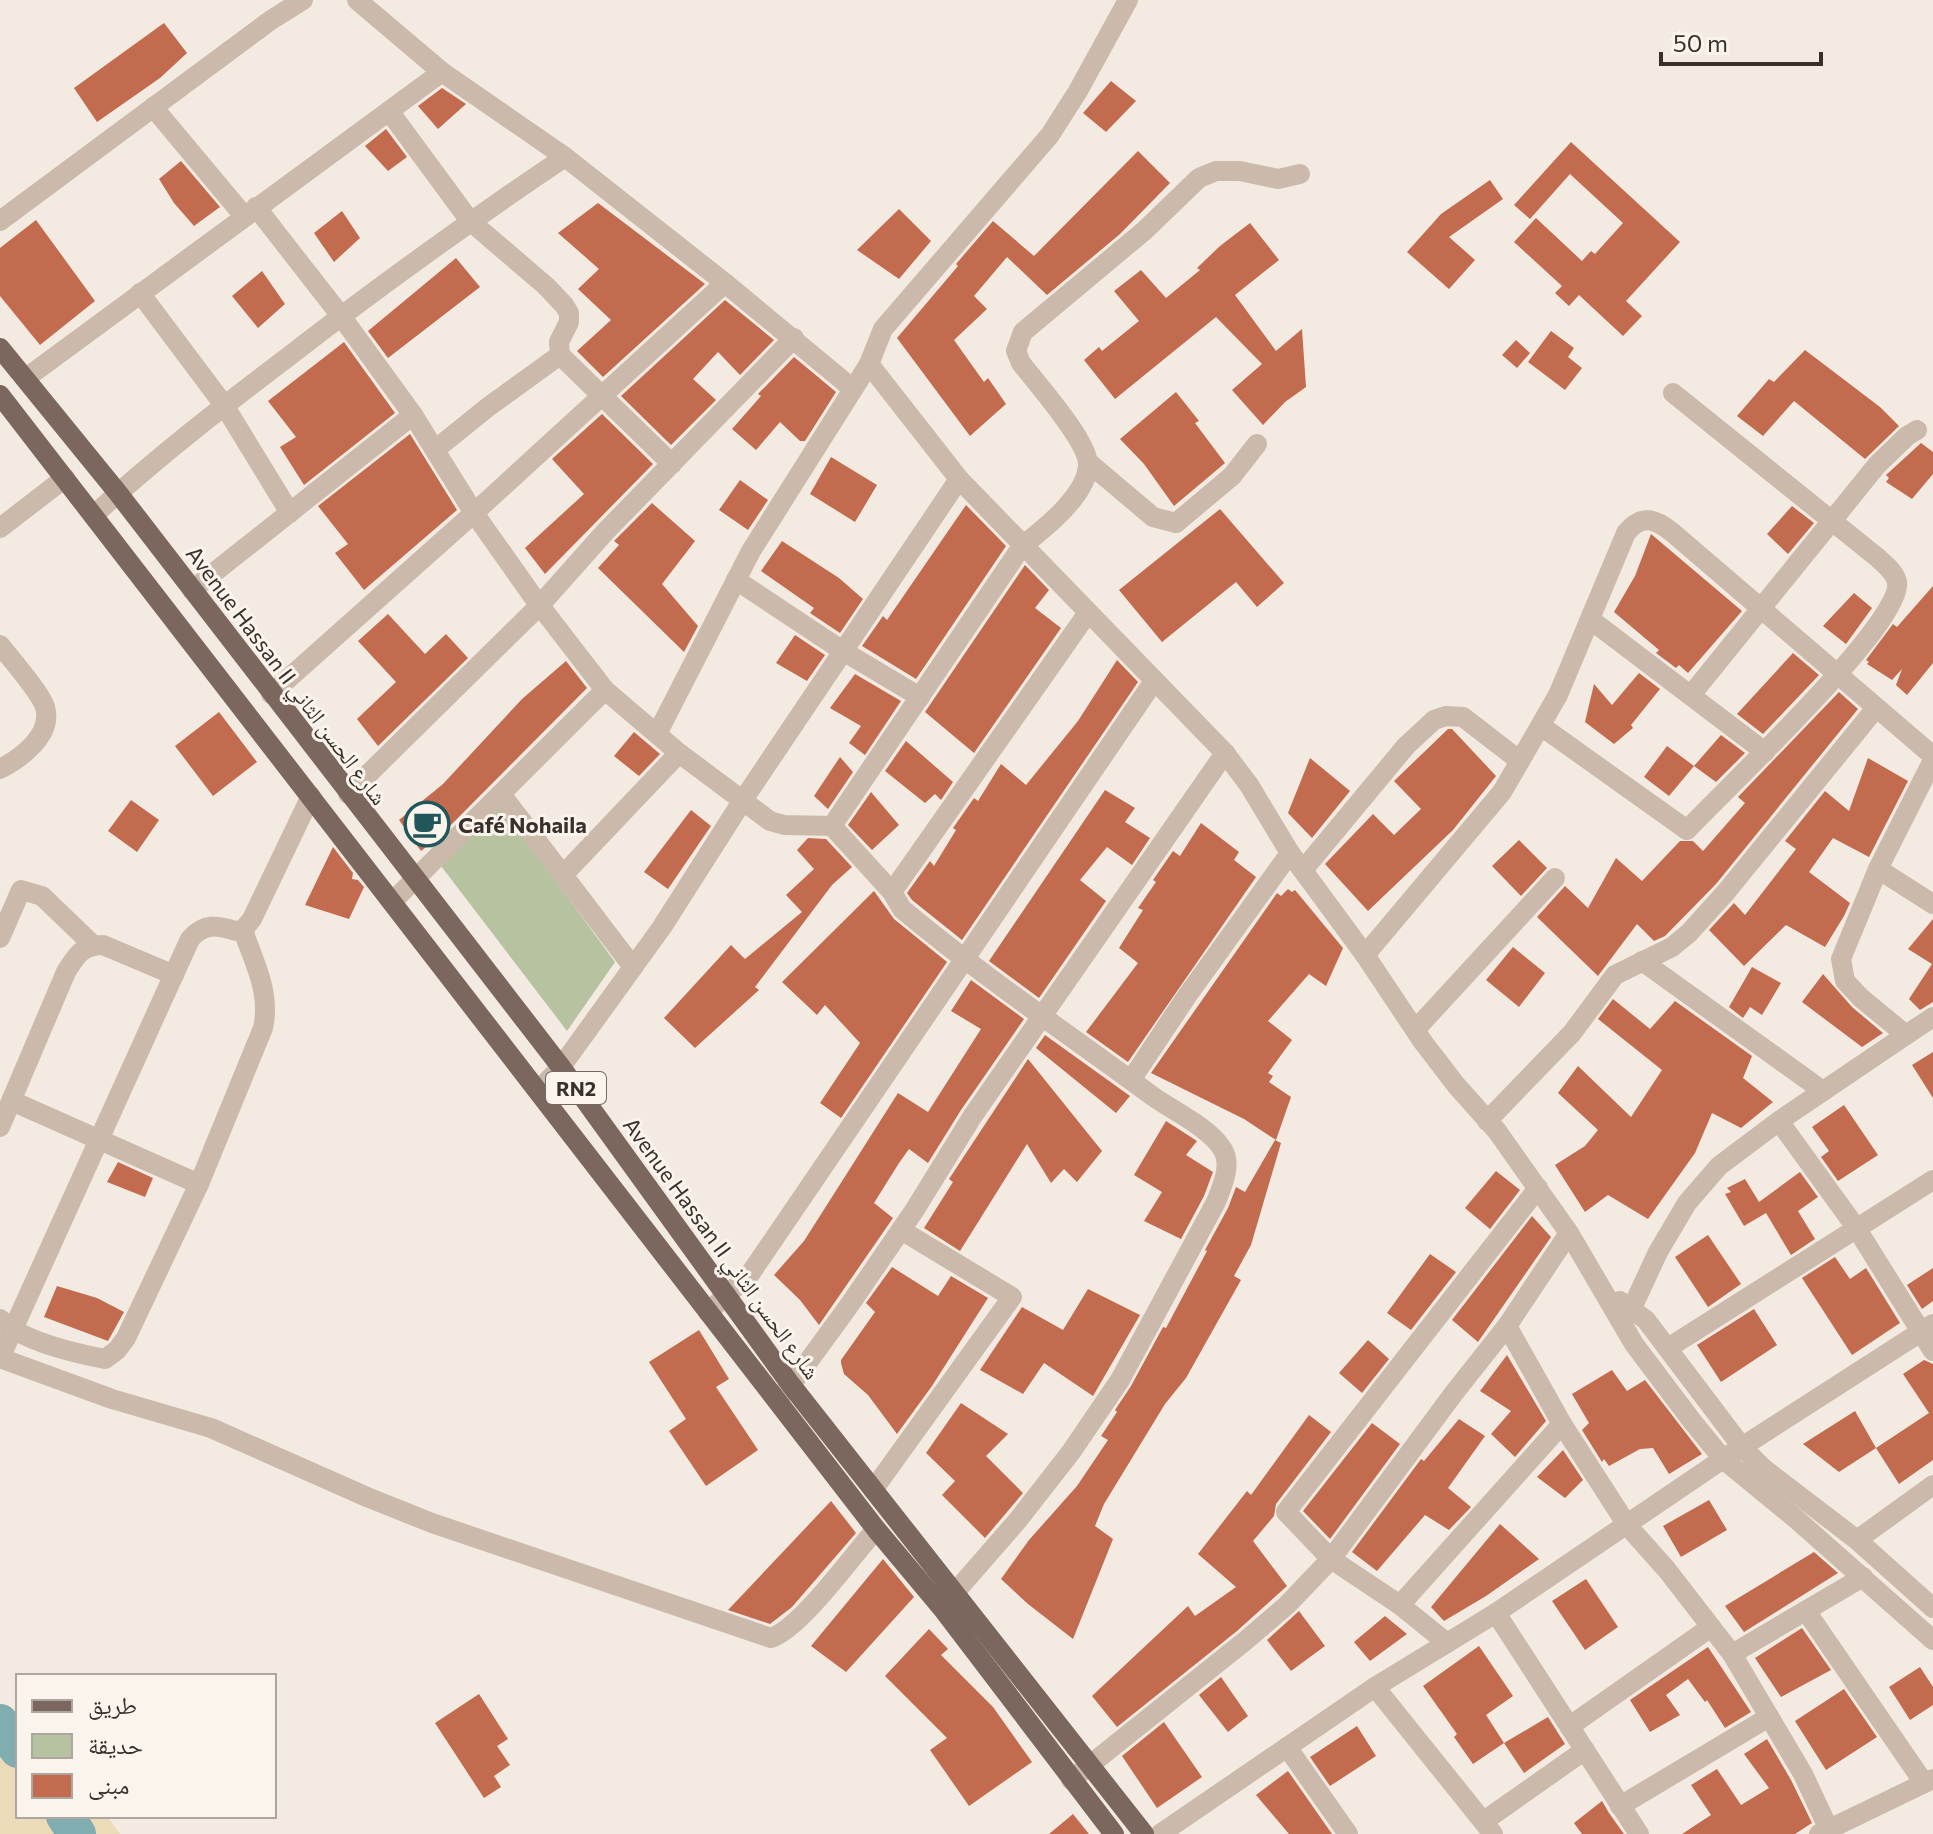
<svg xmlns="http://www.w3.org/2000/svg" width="1933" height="1834" viewBox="0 0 1933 1834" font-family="Commissioner,'Noto Naskh Arabic',sans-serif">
	<rect width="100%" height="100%" fill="#f3eae1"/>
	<polygon fill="#b7c2a0" points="500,805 615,962 567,1031 441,866"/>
	<polygon fill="#ecdbb9" points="0,1707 18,1718 18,1816 107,1816 120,1834 0,1834"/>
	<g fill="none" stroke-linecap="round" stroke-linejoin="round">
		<g stroke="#80adaf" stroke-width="38">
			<polyline points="0,1723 18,1749"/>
			<polyline points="65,1816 77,1834"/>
		</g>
	</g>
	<g fill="#c26b4f">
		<polygon points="164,23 187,53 160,78 97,122 74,88"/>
		<polygon points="1111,81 1136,101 1106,132 1083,113"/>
		<polygon points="442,88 466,104 438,129 418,106"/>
		<polygon points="386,129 407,157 388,171 365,146"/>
		<polygon points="1571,142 1680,242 1626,301 1642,316 1623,336 1579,295 1569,306 1555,293 1562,286 1514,242 1536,218 1582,261 1591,251 1595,254 1623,223 1570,174 1530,219 1514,205"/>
		<polygon points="1138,151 1170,183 1120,234 1047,295 1007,257 974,296 987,309 954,340 984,382 988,378 1006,404 970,436 897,338 958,266 956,264 993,221 1034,256"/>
		<polygon points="181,161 220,207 194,226 174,203 159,179"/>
		<polygon points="1490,180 1503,199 1449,237 1475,260 1449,289 1407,252 1441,214"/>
		<polygon points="598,203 705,284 603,377 577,351 611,320 578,289 599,269 558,233"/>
		<polygon points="899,209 931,241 899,279 857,250"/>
		<polygon points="342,211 360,238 334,262 314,233"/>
		<polygon points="36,220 95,301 40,345 0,296 0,248"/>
		<polygon points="1250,223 1279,260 1235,295 1276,351 1302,329 1306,387 1285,402 1263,425 1232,390 1262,364 1216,317 1115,399 1084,360 1099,347 1102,351 1139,321 1114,291 1141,270 1166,298 1200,270 1197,268 1220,246"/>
		<polygon points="456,258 480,287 388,358 368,331"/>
		<polygon points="262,271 285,304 258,328 232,296"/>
		<polygon points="725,300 774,340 740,375 718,352 693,379 716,400 671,445 621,396"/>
		<polygon points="1551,331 1574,348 1568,357 1582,368 1565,390 1528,362"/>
		<polygon points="1516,340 1530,353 1517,368 1502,355"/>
		<polygon points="344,342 395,413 304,485 280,447 296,437 268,401"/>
		<polygon points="1805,350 1880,407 1899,426 1865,459 1794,401 1763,436 1737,416 1769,379 1774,382"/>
		<polygon points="794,357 836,392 805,441 800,441 780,422 756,450 732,429 761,396 758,394"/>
		<polygon points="1176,392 1199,421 1195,423 1225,463 1174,506 1144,464 1120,439"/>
		<polygon points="602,414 653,464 545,574 525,548 584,494 552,459"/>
		<polygon points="410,434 457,510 364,590 335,553 348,544 318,506"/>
		<polygon points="1921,443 1933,452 1933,474 1912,499 1886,482 1889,478 1886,475"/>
		<polygon points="831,457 877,485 855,522 810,494"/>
		<polygon points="740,480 768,500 748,530 719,510"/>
		<polygon points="652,503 695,541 662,584 698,626 684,652 598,568 619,545 614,541"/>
		<polygon points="966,505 1006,546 916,679 862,646 883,616 887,620"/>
		<polygon points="1792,506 1814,523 1788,554 1767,534"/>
		<polygon points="1220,509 1284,583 1257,607 1236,582 1162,642 1119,590"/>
		<polygon points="1651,534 1742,611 1688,673 1679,665 1676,668 1656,653 1659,650 1614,612 1635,576"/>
		<polygon points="782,541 839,578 863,599 840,633 810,613 814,608 761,571"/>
		<polygon points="1025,565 1049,590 1035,608 1061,628 974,753 925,712"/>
		<polygon points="1933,586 1933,663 1907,695 1896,685 1902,669 1892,680 1867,664 1869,662 1866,660 1893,624 1897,627"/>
		<polygon points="1854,593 1872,608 1846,644 1823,626"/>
		<polygon points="388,614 425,654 446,634 468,658 378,746 357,719 396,682 358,641"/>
		<polygon points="795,635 825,655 807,681 776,663"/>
		<polygon points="1793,653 1819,675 1763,734 1737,714"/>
		<polygon points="1117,660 1138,682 962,940 912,900 907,893 930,861 934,866 956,830 953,828 974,798 978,801 1001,764 1026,785 1078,721"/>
		<polygon points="566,661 587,688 442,834 421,851 399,820 443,784 522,699"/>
		<polygon points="1639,673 1660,689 1631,725 1633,728 1614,744 1585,722 1594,684 1612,705"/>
		<polygon points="855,674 901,701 865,755 849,743 861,726 830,708"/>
		<polygon points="1839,692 1858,709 1716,884 1665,936 1654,941 1637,924 1598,976 1537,917 1565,886 1588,908 1616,858 1642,881 1680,841 1693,841 1703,851 1745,803 1738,797"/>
		<polygon points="219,712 257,762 213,796 175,746"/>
		<polygon points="1448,729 1452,729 1496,776 1453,830 1368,911 1325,864 1373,814 1394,835 1421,809 1394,781"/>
		<polygon points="634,732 660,754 639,776 614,756"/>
		<polygon points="1721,735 1745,753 1716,782 1694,766"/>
		<polygon points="906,741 953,782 941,800 935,794 925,803 885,771"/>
		<polygon points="1667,746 1694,766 1669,796 1644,777"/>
		<polygon points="840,757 853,772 828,809 814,796"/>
		<polygon points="1310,758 1350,791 1312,838 1288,813"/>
		<polygon points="1868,758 1908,781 1869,857 1833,838 1809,872 1850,903 1844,916 1825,947 1786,925 1744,966 1709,930 1734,903 1745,915 1796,849 1785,841 1825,791 1849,811"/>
		<polygon points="1105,790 1135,808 1125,822 1150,838 1132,865 1107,847 1080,880 1106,901 1039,998 989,961"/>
		<polygon points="871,792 899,825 872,850 848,825"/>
		<polygon points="131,800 159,820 137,852 108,831"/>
		<polygon points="691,810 711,826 668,889 644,872"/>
		<polygon points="1201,823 1239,852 1234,860 1256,877 1128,1062 1086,1032 1138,963 1119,948 1143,910 1138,908 1156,882 1153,880 1173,851 1180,856"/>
		<polygon points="808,838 826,839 852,867 832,885 755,987 759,990 695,1048 664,1018 731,945 745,959 802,912 786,895 814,869 797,850"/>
		<polygon points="1519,840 1547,868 1521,896 1492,866"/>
		<polygon points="333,847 353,873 352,879 358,880 364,887 349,919 305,905"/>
		<polygon points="1288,889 1292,892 1295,890 1343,948 1326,986 1309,974 1268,1021 1292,1040 1268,1073 1273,1076 1269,1082 1291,1097 1276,1140 1244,1119 1151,1073 1277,893 1281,896"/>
		<polygon points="874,891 894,919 947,962 841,1118 820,1103 860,1043 825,1005 817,1015 782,982"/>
		<polygon points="1933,919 1933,1002 1920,1010 1909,999 1932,964 1908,949"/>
		<polygon points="1513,947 1545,973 1519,1007 1486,980"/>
		<polygon points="1752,967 1781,983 1762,1015 1750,1007 1743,1018 1729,1007"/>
		<polygon points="1823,974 1852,1007 1883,1033 1862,1047 1802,1002"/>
		<polygon points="971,980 1024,1019 961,1110 928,1163 909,1149 899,1163 874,1203 893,1218 819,1325 800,1300 774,1275 804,1241 898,1093 928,1112 981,1029 951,1011"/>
		<polygon points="1613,999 1650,1029 1675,1001 1752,1056 1743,1078 1773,1102 1741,1128 1712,1113 1695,1153 1648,1219 1608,1195 1585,1212 1555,1165 1585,1146 1598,1130 1558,1093 1578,1066 1631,1117 1662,1070 1598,1019"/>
		<polygon points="1045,1035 1130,1096 1116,1113 1036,1048"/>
		<polygon points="1933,1052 1933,1098 1912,1065"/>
		<polygon points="1028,1059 1102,1151 1077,1182 1064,1169 1051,1183 1027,1144 960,1251 924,1228 953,1182 949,1179"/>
		<polygon points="1844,1105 1878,1155 1838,1181 1821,1157 1829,1151 1812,1127"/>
		<polygon points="1166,1121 1197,1141 1186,1155 1213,1172 1204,1196 1181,1239 1144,1221 1162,1192 1134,1175"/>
		<polygon points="1275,1140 1281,1143 1251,1245 1234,1276 1241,1280 1186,1378 1165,1404 1104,1504 1095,1526 1113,1539 1073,1639 1028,1604 1001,1579 1029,1540 1077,1486 1108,1440 1101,1436 1117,1412 1115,1410 1131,1386 1163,1327 1166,1328 1207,1251 1205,1250 1228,1208 1236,1187 1245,1192"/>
		<polygon points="118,1162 153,1178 145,1197 107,1182"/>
		<polygon points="1496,1171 1520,1190 1490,1229 1465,1208"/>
		<polygon points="1800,1172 1818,1197 1798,1211 1815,1239 1791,1255 1766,1213 1744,1226 1725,1194 1731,1192 1727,1188 1745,1179 1759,1202"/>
		<polygon points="1532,1216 1551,1237 1478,1342 1452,1320"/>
		<polygon points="1708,1235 1741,1284 1708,1307 1675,1257"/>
		<polygon points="1430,1254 1456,1272 1411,1330 1387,1313"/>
		<polygon points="1835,1257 1850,1279 1866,1268 1900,1323 1852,1355 1802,1278"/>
		<polygon points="892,1267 938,1296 951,1276 988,1298 932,1386 897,1434 868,1395 844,1374 841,1363 841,1360 875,1312 866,1303"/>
		<polygon points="1933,1268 1933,1301 1922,1309 1907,1285"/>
		<polygon points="57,1286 97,1298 124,1312 108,1341 44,1317"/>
		<polygon points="1088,1289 1140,1315 1093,1396 1044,1363 1023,1394 980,1370 1022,1307 1063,1330"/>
		<polygon points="1754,1309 1777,1345 1721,1382 1697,1345"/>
		<polygon points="699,1330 729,1379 716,1387 758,1450 706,1486 669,1431 686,1419 649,1362"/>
		<polygon points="1368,1340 1389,1359 1362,1393 1339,1373"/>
		<polygon points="1507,1355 1546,1421 1515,1457 1491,1434 1511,1411 1480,1391"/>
		<polygon points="1924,1360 1933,1364 1933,1460 1899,1484 1876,1448 1929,1413 1903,1374"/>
		<polygon points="1612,1370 1627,1391 1645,1380 1702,1454 1669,1474 1653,1448 1640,1449 1609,1466 1604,1459 1602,1462 1582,1430 1589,1423 1572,1394"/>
		<polygon points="961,1403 1008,1434 986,1456 1023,1493 985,1538 942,1495 955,1481 926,1453"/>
		<polygon points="1855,1411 1876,1448 1839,1472 1803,1444"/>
		<polygon points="1309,1415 1331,1432 1276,1504 1274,1516 1253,1541 1287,1586 1237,1631 1117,1727 1092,1696 1188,1606 1195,1616 1236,1587 1198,1554 1247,1491 1251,1495"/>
		<polygon points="1459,1419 1485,1436 1448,1488 1471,1507 1449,1530 1425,1515 1377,1571 1352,1552 1421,1459 1424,1461"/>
		<polygon points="1372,1423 1400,1444 1330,1539 1303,1511"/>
		<polygon points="1563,1450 1583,1480 1565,1498 1537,1477"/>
		<polygon points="1709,1500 1727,1530 1681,1557 1663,1526"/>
		<polygon points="831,1501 856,1533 792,1607 770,1624 728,1610"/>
		<polygon points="1500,1524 1539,1559 1486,1596 1444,1621 1431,1607"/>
		<polygon points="1814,1552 1838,1573 1744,1632 1725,1606"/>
		<polygon points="883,1559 914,1597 846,1672 811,1646"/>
		<polygon points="1586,1579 1618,1627 1585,1650 1552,1601"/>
		<polygon points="1299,1611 1325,1646 1291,1671 1267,1640"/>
		<polygon points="1385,1616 1407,1634 1370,1661 1354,1642"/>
		<polygon points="1802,1628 1831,1670 1781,1697 1755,1658"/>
		<polygon points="929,1629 948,1649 941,1655 993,1707 1032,1762 969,1806 930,1750 947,1738 885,1676"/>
		<polygon points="1479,1646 1513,1696 1486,1715 1504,1743 1473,1764 1454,1737 1457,1734 1423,1686"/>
		<polygon points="1708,1647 1751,1712 1725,1728 1707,1700 1705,1702 1688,1679 1666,1695 1680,1715 1650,1732 1630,1700"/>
		<polygon points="1920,1667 1933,1687 1933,1705 1910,1720 1889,1687"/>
		<polygon points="1221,1677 1248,1716 1228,1732 1199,1695"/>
		<polygon points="1844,1689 1877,1737 1826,1770 1795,1721"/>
		<polygon points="479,1694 508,1739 497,1746 510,1765 494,1776 501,1787 484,1798 435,1723"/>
		<polygon points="1548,1717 1565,1744 1524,1773 1504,1743"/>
		<polygon points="1164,1722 1202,1777 1157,1808 1122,1756"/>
		<polygon points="1357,1726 1376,1756 1330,1786 1310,1757"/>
		<polygon points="1767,1739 1791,1780 1812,1823 1795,1834 1682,1834 1711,1815 1691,1785 1717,1769 1741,1805 1769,1788 1744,1754"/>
		<polygon points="1288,1771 1332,1834 1289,1834 1256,1795"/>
		<polygon points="1602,1801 1609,1813 1624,1834 1582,1834 1574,1823"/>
		<polygon points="1073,1814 1089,1834 1049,1834"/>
	</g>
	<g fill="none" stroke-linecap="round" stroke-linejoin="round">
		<g stroke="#cbbaac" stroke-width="20">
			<polyline points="357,0 442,72 565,157 725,283 853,389"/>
			<polyline points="153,107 244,216"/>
			<polyline points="389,111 470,221 546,286 564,305 569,313 569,322 559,342 560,355 672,464"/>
			<path d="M256,207l85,109 72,99 61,98 60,85 71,92 74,63 91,68 14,4 48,1 60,66 10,17c79,66 166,125 249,186 20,15 60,33 72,55 9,15 -1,37 -7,52l-96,178 -49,72 -53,68 -74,85"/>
			<polyline points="0,221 271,20 303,0"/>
			<polyline points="140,293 224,405 290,513"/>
			<polyline points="869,364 959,479 1225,753 1249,785 1290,853 1365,955 1423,1042 1456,1085 1497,1131 1569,1233 1634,1344 1692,1421 1723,1459 1795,1518 1933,1640"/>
			<polyline points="26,378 442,72"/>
			<polyline points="436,449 488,407 560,355"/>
			<polyline points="1089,463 1153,517 1176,523 1232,476 1257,444"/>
			<path d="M94,515c62,-57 128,-108 194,-158 90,-70 182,-136 277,-200"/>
			<polyline points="0,528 65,478"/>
			<polyline points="736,580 843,651 920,697"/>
			<polyline points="192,590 413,415"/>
			<polyline points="1591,620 1765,752"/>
			<path d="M0,645c11,14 40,47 45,62 8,28 -24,51 -45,62"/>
			<polyline points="271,694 474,513 725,283"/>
			<polyline points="1691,695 1877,465 1907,436 1917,430"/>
			<path d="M1541,726l146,104c33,-36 217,-208 210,-248 -2,-10 -12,-17 -19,-24l-205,-165"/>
			<polyline points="657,734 751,551 869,364 883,329 1050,135 1078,91 1128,0"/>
			<polyline points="348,794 540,605 605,532 794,338"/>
			<polyline points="501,794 563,875"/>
			<path d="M311,796l-59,123 -9,11 -7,1c-19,-6 -32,-8 -46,8l-190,419 112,41 99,29 156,69 65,26 339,115c29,-9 82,-83 105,-109"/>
			<path d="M832,826l190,-280c22,-17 64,-50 66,-80 2,-23 -51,-82 -67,-103l-5,-12 7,-19 121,-101 55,-53 17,-7h24l38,8 22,-5"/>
			<polyline points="1878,869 1933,904"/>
			<polyline points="1303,870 1406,746 1434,720 1446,716 1463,717 1520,761"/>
			<polyline points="892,892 1087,614"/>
			<polyline points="392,902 605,690"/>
			<polyline points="0,938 21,890 42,896 93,945"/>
			<path d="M1365,955l137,-163 18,-31 38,-66 68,-162c16,-20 30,-14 47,0l260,223"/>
			<polyline points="1642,961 1823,1091"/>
			<polyline points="633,967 563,875 679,753"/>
			<polyline points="1415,1030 1555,878"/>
			<polyline points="1906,1035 1933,1017"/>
			<polyline points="1131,1080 1187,996 1290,853"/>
			<polyline points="538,1091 561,1067 662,927 743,800 959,479"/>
			<polyline points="12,1101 199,1184"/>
			<polyline points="1487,1121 1572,1033 1615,975 1672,947 1689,933 1726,892 1876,708"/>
			<polyline points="1779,1121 1857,1229 1933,1351"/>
			<path d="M0,1127l66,-155c10,-16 16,-27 37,-27l71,30"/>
			<polyline points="1620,1301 1646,1320 1742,1447 1763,1468 1857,1540 1933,1608"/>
			<polyline points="708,1312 750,1274 1154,681"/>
			<path d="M0,1319c22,22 74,34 105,40l12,-9 9,-12 73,-154 64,-156c8,-36 -9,-65 -20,-98"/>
			<polyline points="1620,1320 1632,1308 1658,1252 1687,1203 1719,1166 1779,1121 1906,1035 1861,998 1845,981 1841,959 1878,869 1933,760"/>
			<polyline points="1507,1326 1562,1424 1627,1525 1667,1570 1732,1654 1803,1774 1831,1834"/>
			<polyline points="1668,1348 1933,1180"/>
			<polyline points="779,1397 791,1385 848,1307 914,1211 972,1117 1225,753"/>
			<polyline points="873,1490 1012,1297 901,1230"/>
			<polyline points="1857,1540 1933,1485"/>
			<polyline points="1400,1605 1562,1424"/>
			<polyline points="1806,1611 1924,1783"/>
			<polyline points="1496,1613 1639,1834"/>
			<polyline points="1447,1643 1400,1605 1331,1559 1286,1512 1538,1188"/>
			<polyline points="1732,1654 1863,1577"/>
			<polyline points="1375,1687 1493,1834"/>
			<polyline points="1570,1726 1711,1627"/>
			<polyline points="1287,1747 1348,1834"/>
			<polyline points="1071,1780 1245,1641 1287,1605 1331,1559 1454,1393 1507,1326 1569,1233"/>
			<polyline points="1620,1806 1769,1717"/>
			<polyline points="1484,1821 1585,1750"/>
			<polyline points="1160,1834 1375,1687 1496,1613 1723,1459 1933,1324"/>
			<polyline points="1819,1834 1933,1779"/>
		</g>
		<g stroke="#7b675d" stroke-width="20">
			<polyline points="0,348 118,493 561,1067 791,1385 1144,1834"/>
			<polyline points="0,395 876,1529 942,1608 1114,1834"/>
		</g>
	</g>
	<defs>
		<g id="cafe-ring" transform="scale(2.3)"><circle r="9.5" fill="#faf4ed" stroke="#21565a" stroke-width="1.5"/><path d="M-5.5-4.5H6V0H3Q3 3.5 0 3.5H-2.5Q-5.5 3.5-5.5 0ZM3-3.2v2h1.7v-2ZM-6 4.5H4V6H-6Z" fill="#21565a"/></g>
	</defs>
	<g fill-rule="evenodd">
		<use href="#cafe-ring" x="427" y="824"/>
	</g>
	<g text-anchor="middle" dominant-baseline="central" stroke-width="6" stroke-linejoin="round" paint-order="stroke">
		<rect fill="#faf4ed" stroke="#736a65" stroke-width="2" x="546" y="1072" width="60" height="32" rx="6"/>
		<g font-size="20" font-weight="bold" fill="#392f2b">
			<text x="576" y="1088">RN2</text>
		</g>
		<g font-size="22" fill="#392f2b" stroke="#faf4ed">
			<text transform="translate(287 675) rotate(53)">Avenue Hassan II شارع الحسن الثاني</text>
			<text transform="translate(722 1248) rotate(54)">Avenue Hassan II شارع الحسن الثاني</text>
		</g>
		<g font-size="22" font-weight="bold" fill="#392f2b" stroke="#faf4ed" text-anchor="start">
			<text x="458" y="824">Café Nohaila</text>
		</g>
	</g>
	<rect x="16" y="1674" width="260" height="144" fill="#faf4ed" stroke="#ada59f" stroke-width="2"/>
	<rect x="32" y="1700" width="40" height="12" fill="#7b675d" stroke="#ada59f" stroke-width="2"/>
	<text x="88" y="1714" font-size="24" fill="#392f2b">طريق</text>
	<rect x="32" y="1734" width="40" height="24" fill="#b7c2a0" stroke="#ada59f" stroke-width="2"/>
	<text x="88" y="1754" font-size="24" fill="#392f2b">حديقة</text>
	<rect x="32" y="1774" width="40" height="24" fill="#c26b4f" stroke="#ada59f" stroke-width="2"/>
	<text x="88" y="1794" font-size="24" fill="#392f2b">مبنى</text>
	<path d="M1661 52v12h160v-12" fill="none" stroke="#392f2b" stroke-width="4"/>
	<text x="1673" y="52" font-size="24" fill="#392f2b" stroke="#faf4ed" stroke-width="6" paint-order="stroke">50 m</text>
</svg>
